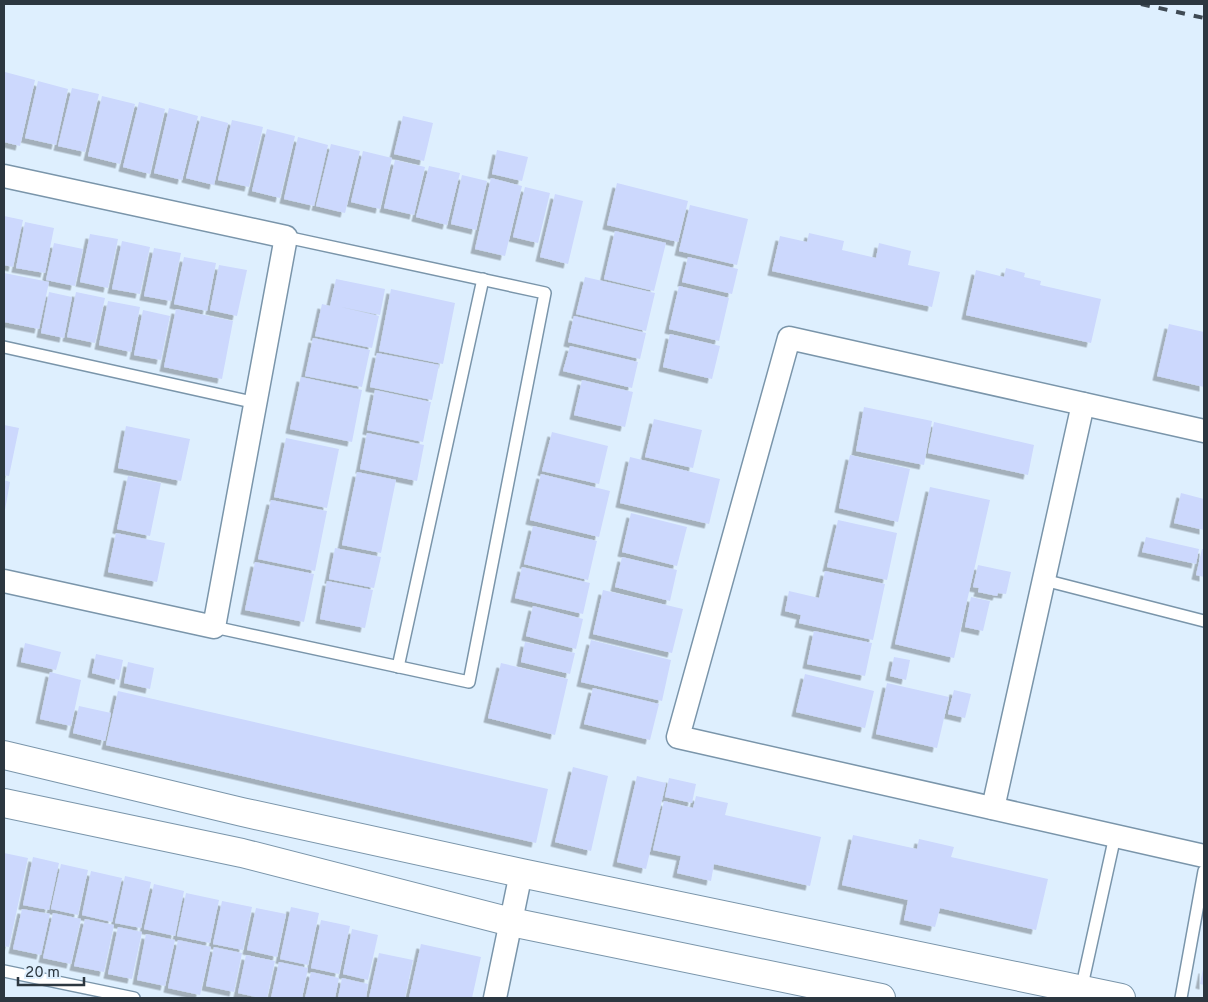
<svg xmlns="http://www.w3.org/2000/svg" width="1208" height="1002" viewBox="0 0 1208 1002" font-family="Overpass,sans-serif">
	<defs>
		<filter id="shadow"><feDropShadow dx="-4.5" dy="4.5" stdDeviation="0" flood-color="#0004"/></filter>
	</defs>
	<rect width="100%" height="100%" fill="#deeffe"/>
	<g fill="#ccd8fd" filter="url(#shadow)">
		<polygon points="5,72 35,80 20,146 4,142"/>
		<polygon points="38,81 68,89 56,145 25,138"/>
		<polygon points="72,88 99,94 85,152 58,146"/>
		<polygon points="102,96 135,104 120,164 88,156"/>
		<polygon points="139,102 165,109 150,174 123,167"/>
		<polygon points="169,108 198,116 182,180 154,173"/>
		<polygon points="201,116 228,123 214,185 186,178"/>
		<polygon points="403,116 433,123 424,161 394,154"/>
		<polygon points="232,120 263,127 249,187 218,180"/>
		<polygon points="267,129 295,136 280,198 252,191"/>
		<polygon points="298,137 328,145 314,206 284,199"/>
		<polygon points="331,144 360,151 345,213 316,206"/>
		<polygon points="497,150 528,157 522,181 492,174"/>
		<polygon points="363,151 392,158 380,209 351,202"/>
		<polygon points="395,160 425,167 414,215 384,208"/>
		<polygon points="429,166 460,173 447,225 416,217"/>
		<polygon points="462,175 487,181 476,230 451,224"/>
		<polygon points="491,178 522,186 505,256 475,249"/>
		<polygon points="617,183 688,201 678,242 607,225"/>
		<polygon points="525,187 550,193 538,243 513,237"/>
		<polygon points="555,194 583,201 568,264 540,257"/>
		<polygon points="690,205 748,219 737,265 679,251"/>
		<polygon points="4,216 23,220 13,267 4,265"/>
		<polygon points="25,222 54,228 45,273 16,268"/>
		<polygon points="615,231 666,243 654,291 604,279"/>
		<polygon points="809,233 844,241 842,250 876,258 879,243 911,251 908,265 940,272 932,307 772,271 780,236 807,242"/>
		<polygon points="90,234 118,239 108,288 80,282"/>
		<polygon points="122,241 150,247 140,294 112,289"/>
		<polygon points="54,243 83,249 75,286 46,280"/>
		<polygon points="154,248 181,253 171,301 144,296"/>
		<polygon points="184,257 216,263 207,311 174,304"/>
		<polygon points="688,257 738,269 732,294 682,282"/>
		<polygon points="219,265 247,270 237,316 210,310"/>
		<polygon points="1006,268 1025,273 1024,277 1041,281 1040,285 1101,299 1091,343 966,315 976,270 1004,277"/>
		<polygon points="4,273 49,282 39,329 4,322"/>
		<polygon points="585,277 655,293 646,331 576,314"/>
		<polygon points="336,279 385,289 380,315 341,307 379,316 372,348 315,336 322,304 330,306"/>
		<polygon points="679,286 729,298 719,341 669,329"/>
		<polygon points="391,289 455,303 443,364 379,351"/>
		<polygon points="49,292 72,297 64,338 41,333"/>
		<polygon points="76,292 105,298 95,343 67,337"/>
		<polygon points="108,301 140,307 131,352 99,345"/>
		<polygon points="176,309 233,321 222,379 164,367"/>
		<polygon points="143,310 170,316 161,360 134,355"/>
		<polygon points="574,316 646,333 640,359 568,342"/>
		<polygon points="1169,324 1204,332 1204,387 1157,376"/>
		<polygon points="670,334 720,346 712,379 663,367"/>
		<polygon points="313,338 370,350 362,387 305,376"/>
		<polygon points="570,346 638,362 632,388 563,371"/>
		<polygon points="377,353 439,365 432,400 370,387"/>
		<polygon points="301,377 362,390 352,442 290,429"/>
		<polygon points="582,380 633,392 625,427 574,415"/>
		<polygon points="375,390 431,402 423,442 367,430"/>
		<polygon points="864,407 932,421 924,465 856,451"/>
		<polygon points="654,419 702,430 693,468 645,457"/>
		<polygon points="934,422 1034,445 1028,475 928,453"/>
		<polygon points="4,425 19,428 9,476 4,475"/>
		<polygon points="126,426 190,439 181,481 118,468"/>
		<polygon points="552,432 608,446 599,484 542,471"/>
		<polygon points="367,433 424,445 417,481 360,469"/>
		<polygon points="286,438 339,449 327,508 274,497"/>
		<polygon points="850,455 910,469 898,522 839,508"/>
		<polygon points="630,457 720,479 709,524 620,503"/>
		<polygon points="357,472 396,480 381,553 342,545"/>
		<polygon points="541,474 610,491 599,537 530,520"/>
		<polygon points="128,476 161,483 150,536 117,529"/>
		<polygon points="4,480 10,482 5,510 4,510"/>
		<polygon points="930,487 990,500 954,658 895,644"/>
		<polygon points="1181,493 1204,499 1204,530 1174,523"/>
		<polygon points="271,500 327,511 315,571 258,559"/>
		<polygon points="631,513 687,527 677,566 622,552"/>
		<polygon points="838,520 897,533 887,580 827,567"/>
		<polygon points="533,526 597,541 588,580 524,564"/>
		<polygon points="116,533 165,543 157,582 108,572"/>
		<polygon points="1146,537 1199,549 1196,564 1142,552"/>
		<polygon points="335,548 381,557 374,588 329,579"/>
		<polygon points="1202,549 1204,549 1204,577 1196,575"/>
		<polygon points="622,557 677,570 670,601 615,587"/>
		<polygon points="255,562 314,574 304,622 245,610"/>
		<polygon points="978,565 1011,572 1006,594 998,593 997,596 978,592 979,588 973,587"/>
		<polygon points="522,567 590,583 583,614 515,598"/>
		<polygon points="825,571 885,584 873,640 799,623 801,615 785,611 789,591 819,598"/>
		<polygon points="327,581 373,590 365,628 320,619"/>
		<polygon points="603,590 683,609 672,653 593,634"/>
		<polygon points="971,597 990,601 983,631 965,627"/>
		<polygon points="533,606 583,619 576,649 526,636"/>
		<polygon points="814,631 872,643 865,676 807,664"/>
		<polygon points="591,640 671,660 662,701 581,682"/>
		<polygon points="525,642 575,653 570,674 521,662"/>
		<polygon points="25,643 61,652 56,670 21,662"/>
		<polygon points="96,654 123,660 119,680 92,673"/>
		<polygon points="894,657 910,660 906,680 890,676"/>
		<polygon points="128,662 154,668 150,689 124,683"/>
		<polygon points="501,663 568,679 555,735 488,718"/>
		<polygon points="50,672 81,680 71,726 40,719"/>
		<polygon points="805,674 874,691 865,728 796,712"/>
		<polygon points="887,683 949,697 937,748 876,734"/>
		<polygon points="593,688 659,704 650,740 584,724"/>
		<polygon points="954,690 971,694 965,718 948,714"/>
		<polygon points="118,691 548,789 536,843 106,745"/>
		<polygon points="79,706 111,713 105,741 73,733"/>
		<polygon points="573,767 608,776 591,851 555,842"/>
		<polygon points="637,776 666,783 646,869 617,862"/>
		<polygon points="669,778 696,784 692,803 665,797"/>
		<polygon points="696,796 728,803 725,815 821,837 810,886 714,864 711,881 677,873 681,856 653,850 664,801 693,808"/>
		<polygon points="853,835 917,849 919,839 954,847 951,857 1048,879 1036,930 940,908 935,927 904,920 908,900 842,885"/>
		<polygon points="4,853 28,858 9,947 4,946"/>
		<polygon points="33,857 59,863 49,910 23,905"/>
		<polygon points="61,864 88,870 78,915 51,909"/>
		<polygon points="91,871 122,878 112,922 82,915"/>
		<polygon points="125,876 151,882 141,928 115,923"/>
		<polygon points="154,884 184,891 175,936 144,929"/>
		<polygon points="186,893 219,900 210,943 177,936"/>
		<polygon points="222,901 252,907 243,950 213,944"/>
		<polygon points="291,907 319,913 308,965 280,959"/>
		<polygon points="256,908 286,914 277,957 247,950"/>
		<polygon points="22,909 50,914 41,955 13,949"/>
		<polygon points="53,913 81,919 71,964 43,958"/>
		<polygon points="85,919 114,925 104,972 74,966"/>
		<polygon points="321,920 350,926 339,974 311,968"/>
		<polygon points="118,927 142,932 132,979 108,974"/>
		<polygon points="352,929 378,935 368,980 343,974"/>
		<polygon points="146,934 175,940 165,986 137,980"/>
		<polygon points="178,940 211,947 200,995 168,988"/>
		<polygon points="421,944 481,957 472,998 409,998"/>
		<polygon points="214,947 242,953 234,992 206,986"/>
		<polygon points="379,953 413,960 405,998 369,998"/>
		<polygon points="246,955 275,961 267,998 260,998 238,993"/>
		<polygon points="279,962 308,968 302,998 271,998"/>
		<polygon points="1203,969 1204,969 1204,985 1200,984"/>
		<polygon points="311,972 339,978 335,998 305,998"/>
		<polygon points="342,978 368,984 366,998 338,998"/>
	</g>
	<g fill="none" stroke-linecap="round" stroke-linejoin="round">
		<g stroke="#7a95aa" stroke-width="14">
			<g id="service">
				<polyline points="4,347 256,403"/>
				<polyline points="1044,580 1204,621"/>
				<polyline points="214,627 469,682 545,293 286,237"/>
				<polyline points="398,667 483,279"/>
				<polyline points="4,971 134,998"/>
				<polyline points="1081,990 1115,836"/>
				<polyline points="1181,998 1204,871"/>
			</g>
		</g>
		<g stroke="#7a95aa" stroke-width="25">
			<g id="minor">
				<polyline points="4,176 286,237 214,627 4,581"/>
				<polyline points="1204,431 789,338 678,737 1204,856"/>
				<polyline points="993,808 1083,404"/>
				<polyline points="495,998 521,873"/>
			</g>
		</g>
		<g stroke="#7a95aa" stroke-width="30">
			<g id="tertiary">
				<polyline points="4,755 242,812 521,873 1121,998"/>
				<polyline points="4,803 242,853 511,922 881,998"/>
			</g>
		</g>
		<use href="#service" stroke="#fff" stroke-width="11"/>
		<use href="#minor" stroke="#fff" stroke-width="22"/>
		<use href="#tertiary" stroke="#fff" stroke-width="28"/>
		<polyline stroke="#3f4a54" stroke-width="4" stroke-dasharray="9 9" stroke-linecap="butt" points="1141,4 1204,18"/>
	</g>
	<rect width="1208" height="1002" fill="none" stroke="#2c3740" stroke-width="10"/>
	<path d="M18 977v8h66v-8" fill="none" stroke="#2c3740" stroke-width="2.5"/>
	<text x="25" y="977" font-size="15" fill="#2c3740" stroke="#deeffe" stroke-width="4" paint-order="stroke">20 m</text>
</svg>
